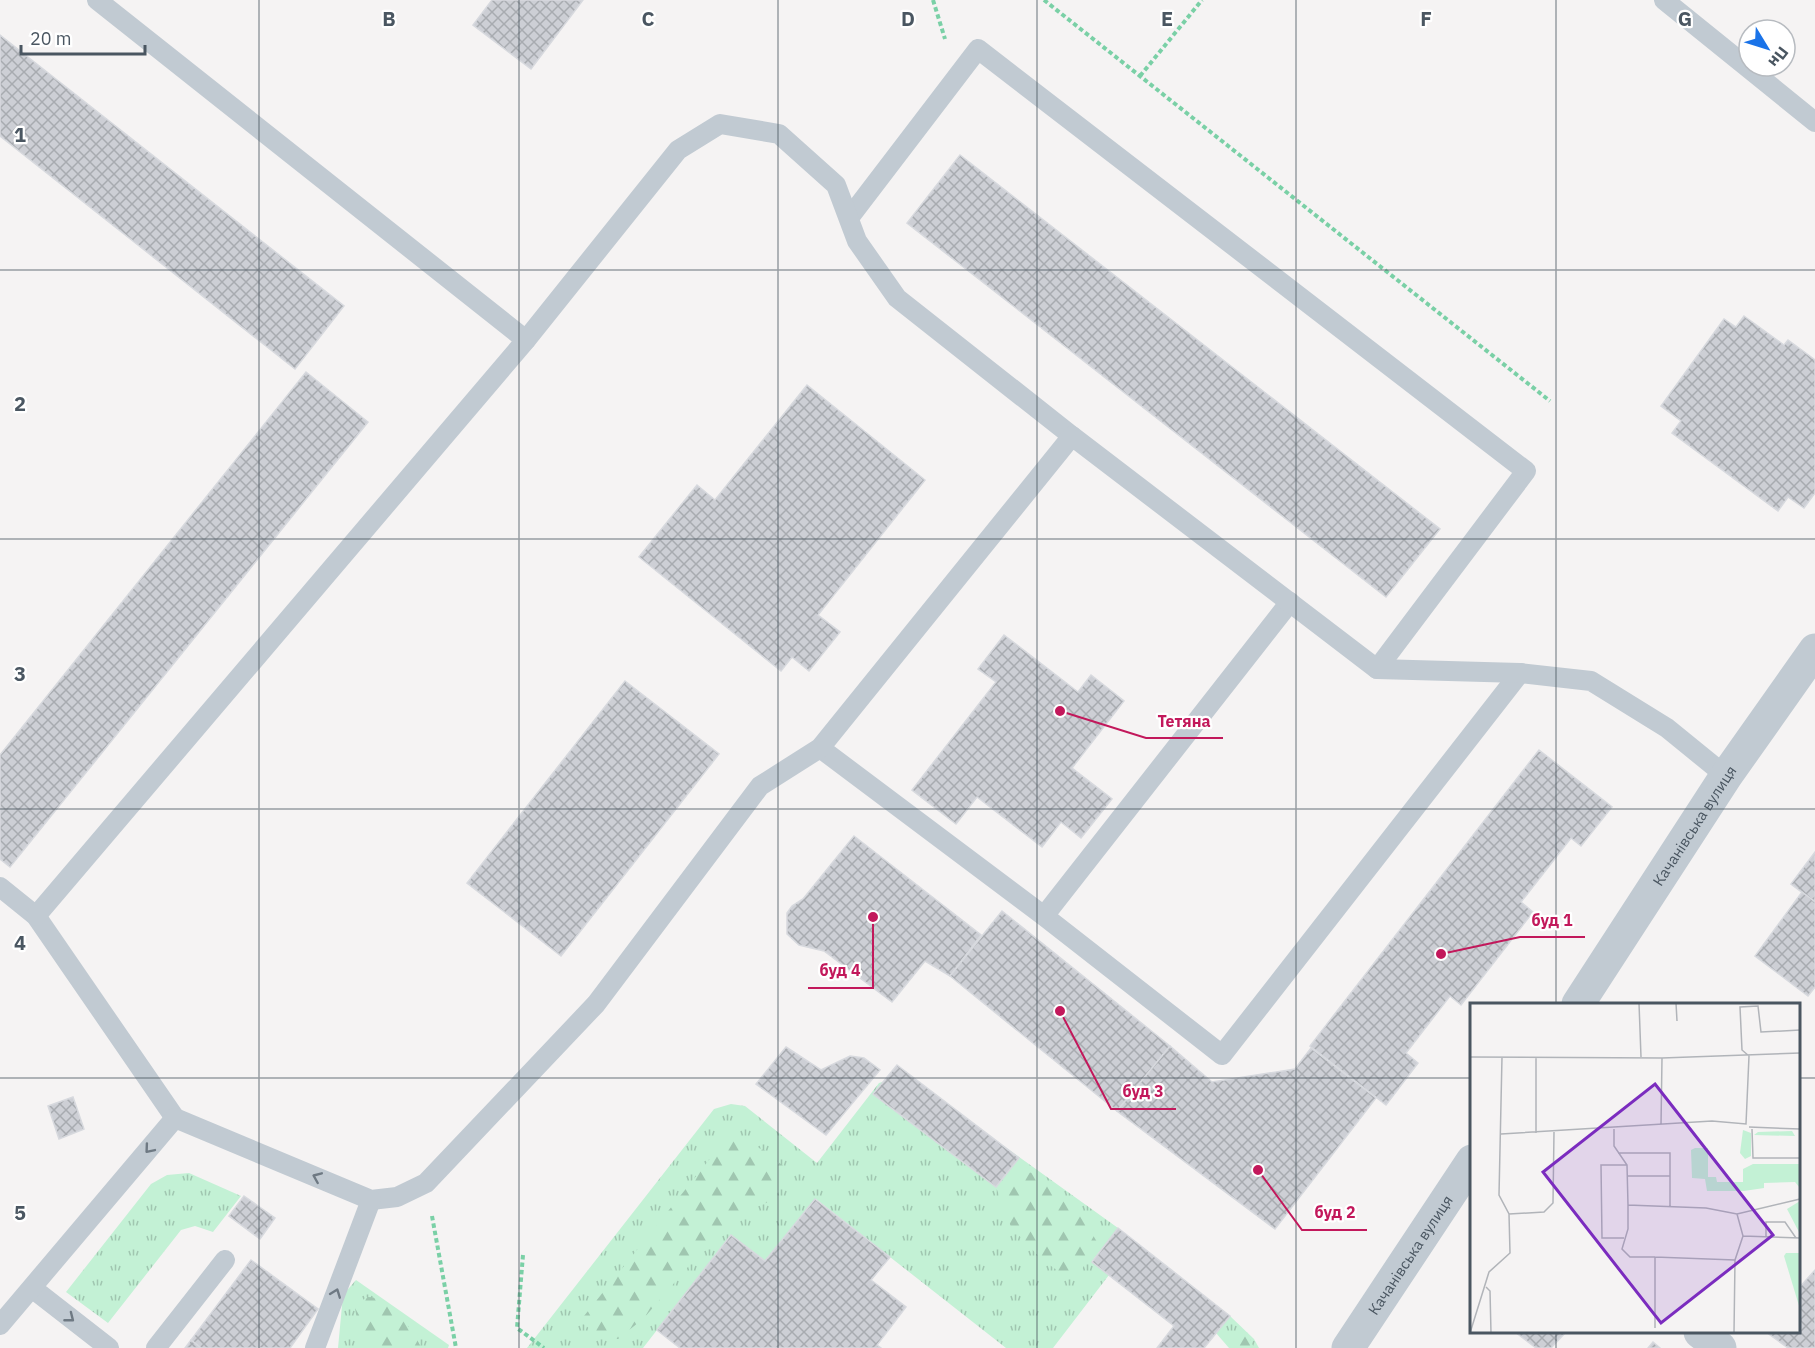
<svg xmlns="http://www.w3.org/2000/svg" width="1815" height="1348" viewBox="0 0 1815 1348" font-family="'IBM Plex Sans',sans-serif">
	<defs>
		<pattern id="grass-tufts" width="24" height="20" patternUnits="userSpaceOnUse" patternTransform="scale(1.5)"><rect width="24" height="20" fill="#c3f1d5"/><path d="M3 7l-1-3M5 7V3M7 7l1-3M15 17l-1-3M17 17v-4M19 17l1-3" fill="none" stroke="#a0c6b0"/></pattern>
		<pattern id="forest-firs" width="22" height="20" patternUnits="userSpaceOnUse" patternTransform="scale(1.5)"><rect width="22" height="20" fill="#c3f1d5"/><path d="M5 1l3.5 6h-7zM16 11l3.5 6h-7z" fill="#a0c6b0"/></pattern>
		<pattern id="building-cross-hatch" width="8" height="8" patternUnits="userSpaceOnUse" patternTransform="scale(1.5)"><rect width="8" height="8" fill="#cdcfd5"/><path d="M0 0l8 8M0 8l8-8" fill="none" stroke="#a8abb0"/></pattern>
	</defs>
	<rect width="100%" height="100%" fill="#f5f3f3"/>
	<g fill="url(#grass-tufts)">
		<polygon points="905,1075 1118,1228 1092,1261 1109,1275 1053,1348 1006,1348 816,1199 765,1261 731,1235 643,1348 527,1348 714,1109 731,1104 745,1106 817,1163 879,1083"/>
		<polygon points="189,1173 241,1196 213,1232 195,1226 181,1230 108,1323 66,1292 151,1184 167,1175"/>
		<polygon points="356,1280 449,1345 448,1348 338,1348 343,1295"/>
		<polygon points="1230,1316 1254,1339 1259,1348 1229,1348 1216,1333"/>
	</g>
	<g fill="url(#forest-firs)">
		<polygon points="729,1135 766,1151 791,1173 773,1200 739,1214 700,1253 644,1318 618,1339 601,1338 580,1321"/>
		<polygon points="1027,1172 1043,1175 1061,1198 1081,1215 1097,1242 1080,1273 1069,1278 1042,1260 1011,1227 996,1187 1007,1174"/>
		<path d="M366,1297c28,-1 43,31 56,51h-60l-7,-40z"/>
		<polygon points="1247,1332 1254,1348 1232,1348 1227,1334"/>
	</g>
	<g fill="url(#building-cross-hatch)" stroke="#d7d9de" stroke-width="1.5">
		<polygon points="492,0 583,0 531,69 473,25"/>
		<polygon points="0,35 344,306 295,369 0,136"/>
		<polygon points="960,155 1440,529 1386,597 907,223"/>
		<polygon points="1744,316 1784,345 1788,340 1815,360 1815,493 1804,508 1788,497 1778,511 1672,433 1681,421 1661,406 1724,319 1736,327"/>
		<polygon points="306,372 368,422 10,867 0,859 0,755"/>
		<polygon points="807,385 925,480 818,615 840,632 809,671 792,657 781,671 639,557 697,485 715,500"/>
		<polygon points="1004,635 1078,692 1091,675 1124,701 1072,768 1112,799 1081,838 1061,822 1042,847 977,797 956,824 912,790 996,682 978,669"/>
		<polygon points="625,681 719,754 561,956 467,883"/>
		<polygon points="1539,750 1612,807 1581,846 1571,838 1521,902 1533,912 1461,1005 1450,996 1406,1053 1418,1063 1386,1105 1310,1046"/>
		<polygon points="854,836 981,935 950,976 925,961 892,1002 824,951 799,945 787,934 787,913 792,906 803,899"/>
		<polygon points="1815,852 1815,902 1791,884"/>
		<polygon points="1802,892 1815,902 1815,987 1808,996 1755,956"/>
		<polygon points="1002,911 1170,1046 1117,1111 950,976"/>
		<polygon points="1170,1046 1212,1082 1295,1069 1311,1048 1376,1098 1275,1229 1117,1111"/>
		<polygon points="786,1047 821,1070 850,1056 864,1058 880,1070 826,1135 756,1084"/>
		<polygon points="897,1065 1019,1158 996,1187 873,1094"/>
		<polygon points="73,1097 84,1129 59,1139 48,1106"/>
		<polygon points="244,1196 275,1218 260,1239 229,1216"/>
		<polygon points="815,1199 890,1257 871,1280 906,1307 877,1345 881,1348 680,1348 657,1330 731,1235 765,1261"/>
		<polygon points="1118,1228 1230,1316 1204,1348 1157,1348 1174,1326 1092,1262"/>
		<polygon points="251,1260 318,1309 290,1348 201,1348 191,1340"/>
		<polygon points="1815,1270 1815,1348 1788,1348 1766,1332 1798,1332 1798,1289"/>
		<polygon points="1515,1332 1566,1332 1551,1348 1536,1348"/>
		<polygon points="191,1340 201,1348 185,1348"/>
		<polygon points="1653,1342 1660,1348 1648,1348"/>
	</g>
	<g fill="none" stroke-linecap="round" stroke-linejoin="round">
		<g stroke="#7ad0a6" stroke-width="4" stroke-dasharray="4.5 3" stroke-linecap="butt">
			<polyline points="933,0 945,39"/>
			<polyline points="1044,0 1550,401"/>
			<polyline points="1140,76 1202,0"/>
			<polyline points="432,1216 456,1348"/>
			<polyline points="523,1255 517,1328 544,1348"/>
		</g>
		<g stroke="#c1cad2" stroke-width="20">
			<polyline points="1664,0 1815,122"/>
			<polyline points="849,218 978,49 1526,471 1377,669"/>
			<polyline points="526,340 678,150 720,124 779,134 836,185 857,241 897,298 1072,436"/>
			<polyline points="820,748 1044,916 1222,1055 1520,673"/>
			<polyline points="0,887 36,916 175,1118"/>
			<polyline points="36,916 526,340 97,0"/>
			<polyline points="1044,916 1290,602"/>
			<polyline points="32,1288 109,1348"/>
			<polyline points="0,1325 175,1118 371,1200 397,1197 426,1183 596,1004 760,786 820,748 1072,436 1377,669 1520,673 1591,681 1667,728 1726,776"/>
			<polyline points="156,1348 225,1260"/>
			<polyline points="315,1348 371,1200"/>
		</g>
		<g stroke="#c1cad2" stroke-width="33">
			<path id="s1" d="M1578,1004l148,-228 89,-126"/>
			<polyline points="1700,1332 1720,1348"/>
			<path id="s2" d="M1348,1348l124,-187"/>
		</g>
	</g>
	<defs><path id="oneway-chevron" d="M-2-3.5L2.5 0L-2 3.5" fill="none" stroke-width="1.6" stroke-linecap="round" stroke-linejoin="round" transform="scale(1.5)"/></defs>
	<g stroke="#6e7983">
		<use href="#oneway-chevron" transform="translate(149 1149) rotate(130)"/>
		<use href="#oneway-chevron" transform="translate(317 1177) rotate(-157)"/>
		<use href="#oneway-chevron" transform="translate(336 1293) rotate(-69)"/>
		<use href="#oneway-chevron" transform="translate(70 1318) rotate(38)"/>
	</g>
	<path fill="none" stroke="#4a5661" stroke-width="1.5" stroke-opacity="0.55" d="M259,0v1348M519,0v1348M778,0v1348M1037,0v1348M1296,0v1348M1556,0v1004M0,270h1815M0,539h1815M0,809h1815M0,1078h1472M1798,1078h17M1556,1332v16"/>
	<g text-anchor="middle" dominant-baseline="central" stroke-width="4.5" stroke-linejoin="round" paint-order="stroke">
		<g font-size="15" fill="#4a5661" stroke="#fff">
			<text stroke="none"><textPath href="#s1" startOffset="213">Качанівська вулиця</textPath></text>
			<text stroke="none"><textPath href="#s2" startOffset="112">Качанівська вулиця</textPath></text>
		</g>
	</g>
	<g transform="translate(1470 1003)">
		<rect width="330" height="330" fill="#f5f3f3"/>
		<path d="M273,127l8,3v23l-6,3 -5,-6zM322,128l3,5 -41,-1 4,-3zM225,145h13v29h8l1,5h26v-13l10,-5h47v24l-5,-6 -31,1v5l-20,3h-37l-2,-12 -13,-1 -1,-28zM330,198v33l-13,-25z" fill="#c3f1d5"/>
		<path d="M316,250h14v56l-16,-53z" fill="#c3f1d5"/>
		<path fill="none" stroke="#b1b4b9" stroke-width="1.5" d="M169,0l2,54M206,0l1,18M0,54l192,1 138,-5M191,122l1,-67M279,124l51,2M144,126v17l13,19 1,40 78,3 31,6 63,-15M282,126l1,29h47M66,130v-76M31,131l211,-13 34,3 3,-68 -7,-6 -2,-43 18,-1 3,26 39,-2M148,150h52v53M158,173h42M158,202v24l-6,20 8,8h25M39,211l35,-2 9,-9 1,-71M267,211l6,22 57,2M296,233v-14h19l11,16M154,235h-22l-1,-73h26M16,284l4,4 1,42M185,325v-71l80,3M0,330l19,-61 21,-19 -1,-39 -10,-19 3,-138M264,330l1,-73 8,-24"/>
		<path fill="#7b2cbf" fill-opacity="0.15" stroke="#7b2cbf" stroke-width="3" d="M185,81l118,151 -112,88 -118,-151z"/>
		<rect width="330" height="330" fill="none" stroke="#4a5661" stroke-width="3"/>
	</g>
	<g font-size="20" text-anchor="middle" font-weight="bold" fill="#4a5661" stroke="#fff" stroke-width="4.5" stroke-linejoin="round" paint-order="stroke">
		<text x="389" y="26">B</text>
		<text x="648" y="26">C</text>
		<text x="908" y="26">D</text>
		<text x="1167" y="26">E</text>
		<text x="1426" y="26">F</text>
		<text x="1685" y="26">G</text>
		<text x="20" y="142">1</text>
		<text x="20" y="411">2</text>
		<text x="20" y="681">3</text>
		<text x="20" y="950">4</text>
		<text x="20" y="1220">5</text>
	</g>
	<path fill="none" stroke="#c2185b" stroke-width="2" d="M1060 711L1146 738H1223M1441 954L1520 937H1585M873 917L873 988H808M1060 1011L1111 1109H1176M1258 1170L1302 1230H1367"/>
	<g fill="#c2185b" stroke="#fff" stroke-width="2">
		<circle cx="1060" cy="711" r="6"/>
		<circle cx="1441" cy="954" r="6"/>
		<circle cx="873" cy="917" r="6"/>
		<circle cx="1060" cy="1011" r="6"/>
		<circle cx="1258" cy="1170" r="6"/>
	</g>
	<g font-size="16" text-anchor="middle" font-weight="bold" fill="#c2185b" stroke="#fff" stroke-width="4.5" stroke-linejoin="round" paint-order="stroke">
		<text x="1184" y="727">Тетяна</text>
		<text x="1552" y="926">буд 1</text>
		<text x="840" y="976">буд 4</text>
		<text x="1143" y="1097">буд 3</text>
		<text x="1335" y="1218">буд 2</text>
	</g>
	<g transform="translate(1767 48) rotate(128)"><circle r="28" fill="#ffffff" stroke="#b7bbc0" stroke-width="1.5"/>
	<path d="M0-4.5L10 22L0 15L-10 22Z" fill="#1a73e8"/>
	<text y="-9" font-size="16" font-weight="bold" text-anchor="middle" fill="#4a5661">Пн</text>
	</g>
	<path d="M21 45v9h124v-9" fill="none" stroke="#4a5661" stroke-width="3"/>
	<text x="30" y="45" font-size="18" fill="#4a5661" stroke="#ffffff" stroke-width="4.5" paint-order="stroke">20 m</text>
</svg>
